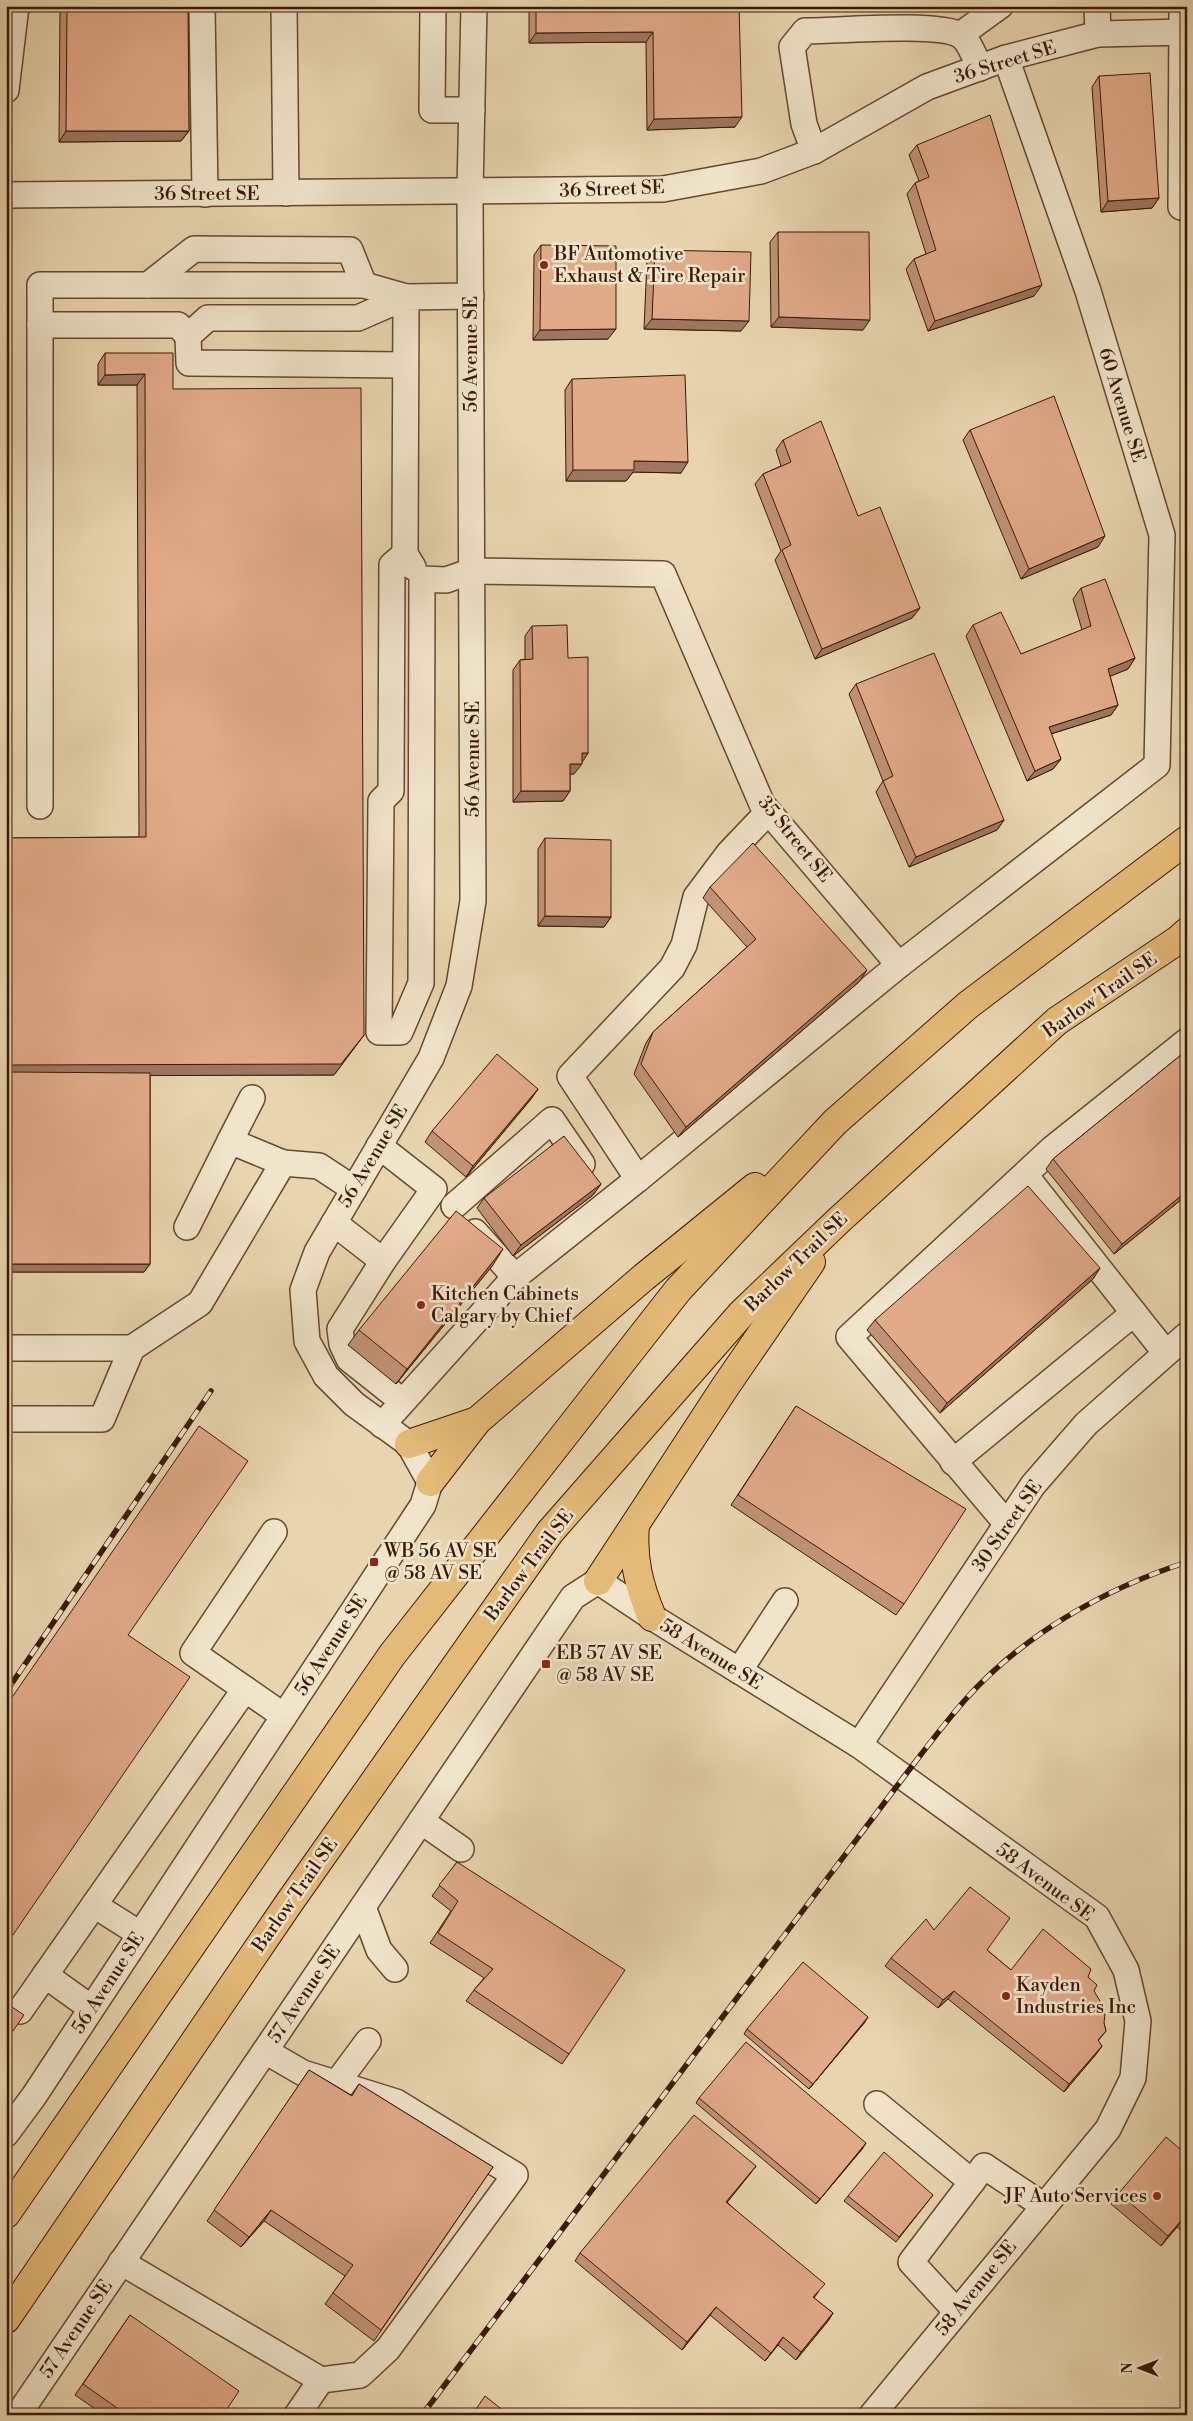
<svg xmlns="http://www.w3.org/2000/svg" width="1193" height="2421" viewBox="0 0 1193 2421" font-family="'Libre Bodoni',serif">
	<rect width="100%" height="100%" fill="#e8d5af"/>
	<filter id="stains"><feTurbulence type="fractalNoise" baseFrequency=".004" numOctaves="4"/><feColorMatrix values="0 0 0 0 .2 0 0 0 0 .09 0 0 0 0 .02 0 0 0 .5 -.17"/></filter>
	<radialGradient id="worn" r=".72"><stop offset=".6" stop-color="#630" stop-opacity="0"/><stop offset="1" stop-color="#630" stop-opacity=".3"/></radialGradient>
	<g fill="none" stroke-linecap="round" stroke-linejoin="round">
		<g stroke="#664830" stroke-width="28">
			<g id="minor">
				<polyline points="202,6 205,194"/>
				<polyline points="284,6 286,193"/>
				<polyline points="433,6 432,110 472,110"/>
				<polyline points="1097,6 1098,34"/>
				<polyline points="960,35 1000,6"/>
				<polyline points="6,90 16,6"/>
				<path d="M814,151l-10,-27 -12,-77 13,-16c31,0 132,-9 155,4 9,5 15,23 20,33"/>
				<polyline points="6,195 663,189 761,171 814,151 927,87 1006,58 1098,34 1187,32"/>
				<polyline points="1181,207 1182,6"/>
				<polyline points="148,285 194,249 350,250 364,285"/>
				<polyline points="40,325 178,325 188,336"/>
				<polyline points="405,365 189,363 188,336 208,318 358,318 406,297"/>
				<polyline points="405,554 392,565 391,791 381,801 379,1032 400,1032 421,983 422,579 446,580 472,571 663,574 762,804 899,965 1157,765 1162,535 1088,291 1006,58"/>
				<polyline points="413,567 405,554 406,297 471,296"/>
				<polyline points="40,806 40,285 364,285 406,297"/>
				<polyline points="768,812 729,853 696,897 684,945 672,968 570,1076 638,1179 899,965"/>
				<polyline points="379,1146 434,1189 383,1261"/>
				<polyline points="283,1163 319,1166 354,1189"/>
				<polyline points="1025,1175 1134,1313"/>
				<polyline points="454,1206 552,1120 582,1164"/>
				<polyline points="334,1223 383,1261 340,1329 342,1344 349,1359 402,1401"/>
				<polyline points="187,1227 230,1141"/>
				<polyline points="475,1232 515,1277"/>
				<polyline points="132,1348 200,1303 283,1163 230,1141 252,1098"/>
				<polyline points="6,1419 102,1419 132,1348 8,1348"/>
				<polyline points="382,1425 515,1277 638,1179"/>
				<polyline points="953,1462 1134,1313 1165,1352"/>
				<polyline points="1007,1524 849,1337 1052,1149 1187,1041"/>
				<polyline points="739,1671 785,1601"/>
				<polyline points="245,1689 284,1716"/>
				<polyline points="859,1745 1033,1485 1086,1424 1187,1335"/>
				<polyline points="421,1821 461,1849"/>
				<polyline points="94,1905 140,1934"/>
				<polyline points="363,1907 379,1950 395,1969"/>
				<polyline points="45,1975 91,2008"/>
				<polyline points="20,2011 245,1689 193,1653 274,1532"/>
				<polyline points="265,2051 303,2073 396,2102 515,2175 388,2349 360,2375 321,2380"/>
				<polyline points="336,2084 368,2041"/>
				<polyline points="877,2104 972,2182"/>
				<polyline points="6,2134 34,2096 423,1505 430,1482 409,1444 354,1404 326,1376 307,1341 303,1290 317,1252 431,1058 459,986 473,901 470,191 474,6"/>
				<polyline points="121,2262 321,2380 297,2415"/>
				<polyline points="957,2312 911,2262 984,2166 1044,2206"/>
				<polyline points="18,2415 573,1597 598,1581 652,1617 859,1745 1097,1917 1126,1970 1138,2021 1133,2078 1108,2129 872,2415"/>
			</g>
		</g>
		<g stroke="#3a1906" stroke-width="30">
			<g id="major">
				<polyline points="409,1444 477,1421"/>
				<polyline points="430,1482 477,1421 644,1277 755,1187"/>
				<path d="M635,1525c-3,34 4,61 17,92"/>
				<polyline points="598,1581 725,1387 811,1262"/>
				<polyline points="6,2214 392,1655 678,1290 835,1122 968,1005 1187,840"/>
				<polyline points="6,2319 289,1903 550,1532 742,1313 838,1221 1057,1021 1178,940 1187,932"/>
			</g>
		</g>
		<use href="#minor" stroke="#f0e4cb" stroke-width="25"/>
		<use href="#major" stroke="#e4ba78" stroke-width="28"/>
		<g stroke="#3a1906" stroke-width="5.5">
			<g id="rail">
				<polyline points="6,1692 211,1391"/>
				<path d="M422,2415l481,-637c20,-26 40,-53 62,-78 58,-65 139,-111 222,-138"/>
			</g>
		</g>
		<use href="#rail" stroke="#f0e4cb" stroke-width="4" stroke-dasharray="11" stroke-linecap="butt"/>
	</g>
	<g fill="#c29276" stroke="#3a1906">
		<polygon points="60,6 188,6 189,131 181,141 59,142"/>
		<polygon points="529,6 739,6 735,127 647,130 646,42 529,43"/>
		<polygon points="1099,76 1159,198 1152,208 1101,212 1092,87"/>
		<polygon points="917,145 1034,296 928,331 906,269 914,259 926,254 907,194 915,183 919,181 909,155"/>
		<polygon points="778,232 863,330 771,327 770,242"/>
		<polygon points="541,245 608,339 533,340 534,255"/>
		<polygon points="655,250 741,331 644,329 647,260"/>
		<polygon points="105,353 173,389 364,1035 334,1075 150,1075 150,1264 144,1272 6,1272 6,838 139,837 137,385 98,385 98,364"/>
		<polygon points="572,379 681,473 633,472 626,481 566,481 565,390"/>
		<polygon points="970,430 1098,547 1021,579 963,440"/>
		<polygon points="783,440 858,516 920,608 912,618 815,659 775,560 781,551 755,484 763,474 781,466 776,450"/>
		<polygon points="1081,588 1135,658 1128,669 1110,676 1118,705 1111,715 1051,734 1061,759 1053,769 1027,781 966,636 973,625 1021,654 1082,630 1073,599"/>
		<polygon points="532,626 568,658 588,753 574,774 570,774 570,791 563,801 513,802 513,670 520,660 525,659 525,636"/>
		<polygon points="856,684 1004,820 997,830 909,867 876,792 883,781 849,694"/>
		<polygon points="545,838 611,917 604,927 538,926 538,849"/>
		<polygon points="710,887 860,981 678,1137 634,1074 646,1043 653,1032 747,947 703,898"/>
		<polygon points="1187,1050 1187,1195 1114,1254 1046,1169 1053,1159"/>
		<polygon points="538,1089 531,1099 466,1177 425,1142 432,1131"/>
		<polygon points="601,1184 593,1195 513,1256 477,1208 484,1198"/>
		<polygon points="493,1265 396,1384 348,1345 359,1330"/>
		<polygon points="1100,1268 1093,1279 940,1413 867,1330 875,1320"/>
		<polygon points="796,1406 904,1604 896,1615 731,1505"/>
		<polygon points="457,1862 569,2054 562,2064 466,2001 474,1990 484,1978 430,1943 451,1911 432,1896"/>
		<polygon points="934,1930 987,1950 1011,1970 1088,1977 1099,2005 1106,2031 1098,2041 1102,2046 1097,2053 1064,2092 948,1999 938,2008 885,1966 891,1958"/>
		<polygon points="865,2022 809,2089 744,2034 747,2029"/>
		<polygon points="309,2070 351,2095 359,2084 493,2167 374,2341 325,2304 345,2276 264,2221 241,2247 207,2221"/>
		<polygon points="699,2098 863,2148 816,2204 696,2103"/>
		<polygon points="1187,2155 1187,2235 1177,2227 1161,2246 1111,2204 1119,2193"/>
		<polygon points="756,2166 727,2202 819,2291 814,2298 833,2313 828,2321 796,2360 778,2345 765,2361 710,2315 682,2350 575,2261 580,2253"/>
		<polygon points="933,2195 896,2242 844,2201 848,2196"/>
		<polygon points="130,2315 223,2415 104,2415 75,2395"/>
	</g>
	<g fill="#9e7760" stroke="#3a1906">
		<polygon points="653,32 646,42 529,43 536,33"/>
		<polygon points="742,117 735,127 647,130 654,119"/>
		<polygon points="66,131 189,131 181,141 59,142"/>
		<polygon points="1159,198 1152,208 1101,212 1108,201"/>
		<polygon points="1042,285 1034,296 928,331 935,321"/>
		<polygon points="779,317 870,320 863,330 771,327"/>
		<polygon points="652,319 749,321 741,331 644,329"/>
		<polygon points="616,329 608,339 533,340 540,330"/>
		<polygon points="145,374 137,385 98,385 105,375"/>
		<polygon points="634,461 688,462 681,473 633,472 626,481 566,481 573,470"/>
		<polygon points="1105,536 1098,547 1021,579 1029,569"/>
		<polygon points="920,608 912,618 815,659 822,649"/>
		<polygon points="1135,658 1128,669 1101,680 1108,669"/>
		<polygon points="1118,705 1111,715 1041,737 1049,727"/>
		<polygon points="582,753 588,753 581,764"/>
		<polygon points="1061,759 1053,769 1027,781 1035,771"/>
		<polygon points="570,764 582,764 574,774 563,774"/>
		<polygon points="521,791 570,791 563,801 513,802"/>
		<polygon points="1004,820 997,830 909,867 916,857"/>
		<polygon points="545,916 611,917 604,927 538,926"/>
		<polygon points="867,970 860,981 678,1137 686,1127"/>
		<polygon points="364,1035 334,1075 6,1076 6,1065"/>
		<polygon points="538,1089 531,1099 466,1177 473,1166"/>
		<polygon points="601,1184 593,1195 513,1256 521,1245"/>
		<polygon points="1187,1191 1187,1195 1114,1254 1122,1244"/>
		<polygon points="503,1249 493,1265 396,1384 407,1369"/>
		<polygon points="6,1264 150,1264 144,1272 6,1272"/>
		<polygon points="1100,1268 1093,1279 940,1413 947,1403"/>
		<polygon points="954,1991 948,1999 938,2008 943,2000"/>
		<polygon points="868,2017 865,2022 809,2089 813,2084"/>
		<polygon points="1102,2046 1097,2053 1064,2092 1069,2084"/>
		<polygon points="866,2143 863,2148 816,2204 820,2199"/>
		<polygon points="756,2166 750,2174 721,2210 726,2202"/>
		<polygon points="271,2210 264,2221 241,2247 249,2237"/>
		<polygon points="1185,2216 1177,2227 1161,2246 1168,2236"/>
		<polygon points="716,2307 710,2315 682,2350 687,2342"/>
		<polygon points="833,2313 828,2321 796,2360 801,2352"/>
		<polygon points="783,2337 778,2345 765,2361"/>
	</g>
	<g fill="#e1aa89" stroke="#3a1906">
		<polygon points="67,6 188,6 189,131 66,131"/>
		<polygon points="536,6 739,6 742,117 654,119 653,32 536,33"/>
		<polygon points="1150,73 1159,198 1108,201 1099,76"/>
		<polygon points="990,115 1042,285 935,321 914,259 936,250 915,183 929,177 917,145"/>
		<polygon points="778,232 869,232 870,320 779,317"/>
		<polygon points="541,245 616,246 616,329 540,330"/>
		<polygon points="655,250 751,252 749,321 652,319"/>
		<polygon points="105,353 173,353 173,389 361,388 364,1035 341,1064 6,1065 6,838 146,837 145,374 105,375"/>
		<polygon points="685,375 688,462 634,461 634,470 573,470 572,379"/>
		<polygon points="1054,396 1105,536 1029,569 970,430"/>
		<polygon points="821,421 858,516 880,507 920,608 822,649 782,550 791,545 763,474 791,462 783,440"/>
		<polygon points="1105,579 1135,658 1108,669 1118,705 1049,727 1061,759 1035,771 973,625 1001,612 1021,654 1091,626 1081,588"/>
		<polygon points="567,625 568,658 588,657 588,753 582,753 582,764 570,764 570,791 521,791 520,660 533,659 532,626"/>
		<polygon points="934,653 1004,820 916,857 883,781 893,776 856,684"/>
		<polygon points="545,838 611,840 611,917 545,916"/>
		<polygon points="753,843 867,970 686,1127 641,1064 653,1032 756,939 710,887"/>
		<polygon points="1187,1050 1187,1191 1122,1244 1053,1159"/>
		<polygon points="497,1054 538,1089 473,1166 432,1131"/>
		<polygon points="6,1072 150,1073 150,1264 6,1264"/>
		<polygon points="564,1136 601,1184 521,1245 484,1198"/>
		<polygon points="1028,1186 1100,1268 947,1403 875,1320"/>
		<polygon points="456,1211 503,1249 407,1369 359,1330"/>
		<polygon points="796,1406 966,1509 904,1604 738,1495"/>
		<polygon points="199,1426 248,1461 128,1635 190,1677 6,1945 6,1706"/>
		<polygon points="457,1862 625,1970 569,2054 474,1990 493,1969 438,1933 458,1901 439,1885"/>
		<polygon points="970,1887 1010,1918 987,1950 1011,1970 1043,1929 1091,1969 1088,1977 1097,1985 1094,1991 1100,2001 1099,2005 1105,2014 1104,2023 1106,2031 1098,2040 1102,2046 1069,2084 954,1991 943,2000 891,1958 926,1919 934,1930"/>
		<polygon points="803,1962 868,2017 813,2084 747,2029"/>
		<polygon points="6,2003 24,2015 6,2041"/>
		<polygon points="746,2042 866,2143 820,2199 699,2098"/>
		<polygon points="309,2070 352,2096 359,2084 493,2167 381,2330 333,2293 353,2265 271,2210 249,2237 214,2210"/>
		<polygon points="694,2115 756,2166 726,2202 825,2284 813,2297 833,2313 801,2352 783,2337 771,2353 716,2307 687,2342 580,2253"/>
		<polygon points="1166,2137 1187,2155 1187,2218 1185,2216 1168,2236 1119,2193"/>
		<polygon points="884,2152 933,2195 899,2237 848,2196"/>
		<polygon points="130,2315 239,2391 223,2415 127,2415 83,2384"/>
		<polygon points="485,2396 509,2415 472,2415"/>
	</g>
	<g fill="#8f2418" stroke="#f0e4cb" stroke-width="2">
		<circle cx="544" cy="265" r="5"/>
		<circle cx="421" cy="1305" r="5"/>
		<rect x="369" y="1557" width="10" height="10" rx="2.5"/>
		<rect x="541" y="1659" width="10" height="10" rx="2.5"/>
		<circle cx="1006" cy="1996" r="5"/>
		<circle cx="1157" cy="2196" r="5"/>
	</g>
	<g text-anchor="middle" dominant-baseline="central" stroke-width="5" stroke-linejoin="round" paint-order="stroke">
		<g font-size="19" fill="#3a1906" stroke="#f0e4cb">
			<text transform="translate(1005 62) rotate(-17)">36 Street SE</text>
			<text transform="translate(612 189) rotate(-2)">36 Street SE</text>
			<text x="207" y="194">36 Street SE</text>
			<text transform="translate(471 354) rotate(-90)">56 Avenue SE</text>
			<text transform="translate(1122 405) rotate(73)">60 Avenue SE</text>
			<text transform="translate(473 759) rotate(-90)">56 Avenue SE</text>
			<text transform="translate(795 839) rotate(51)">35 Street SE</text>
			<text transform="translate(1100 995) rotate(-35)">Barlow Trail SE</text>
			<text transform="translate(373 1156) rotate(-59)">56 Avenue SE</text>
			<text transform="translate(796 1262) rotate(-44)">Barlow Trail SE</text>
			<text transform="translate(1007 1526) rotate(-55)">30 Street SE</text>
			<text transform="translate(529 1565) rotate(-53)">Barlow Trail SE</text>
			<text transform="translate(331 1645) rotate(-57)">56 Avenue SE</text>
			<text transform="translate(711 1654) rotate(32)">58 Avenue SE</text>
			<text transform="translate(1045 1882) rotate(37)">58 Avenue SE</text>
			<text transform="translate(295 1895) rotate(-55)">Barlow Trail SE</text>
			<text transform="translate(108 1983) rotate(-57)">56 Avenue SE</text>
			<text transform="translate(304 1994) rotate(-56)">57 Avenue SE</text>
			<text transform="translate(976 2288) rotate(-51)">58 Avenue SE</text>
			<text transform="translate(76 2329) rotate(-56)">57 Avenue SE</text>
		</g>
		<g font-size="19" fill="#3a1906" stroke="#f0e4cb" text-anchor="start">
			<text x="554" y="254">BF Automotive<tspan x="554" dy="22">Exhaust &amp; Tire Repair</tspan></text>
			<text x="431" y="1294">Kitchen Cabinets<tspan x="431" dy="22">Calgary by Chief</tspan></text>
			<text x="384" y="1551">WB 56 AV SE<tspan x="384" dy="22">@ 58 AV SE</tspan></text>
			<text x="556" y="1653">EB 57 AV SE<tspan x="556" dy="22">@ 58 AV SE</tspan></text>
			<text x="1016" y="1985">Kayden<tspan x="1016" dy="22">Industries Inc</tspan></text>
			<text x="1147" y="2196" text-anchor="end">JF Auto Services</text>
		</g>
	</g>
	<rect width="1193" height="2421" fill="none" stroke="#e8d5af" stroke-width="25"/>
	<rect x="8" y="8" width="1178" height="2406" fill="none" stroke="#3a1906" stroke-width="2.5"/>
	<rect x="12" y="12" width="1168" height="2396" fill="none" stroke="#3a1906"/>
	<g transform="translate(1140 2368) rotate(270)" stroke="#f0e4cb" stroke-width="4" paint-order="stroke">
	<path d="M0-4L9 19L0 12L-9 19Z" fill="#3a1906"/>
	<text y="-8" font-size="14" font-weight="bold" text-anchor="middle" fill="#3a1906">N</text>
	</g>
	<rect width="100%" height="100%" filter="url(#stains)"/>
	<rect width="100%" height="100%" fill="url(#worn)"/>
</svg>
